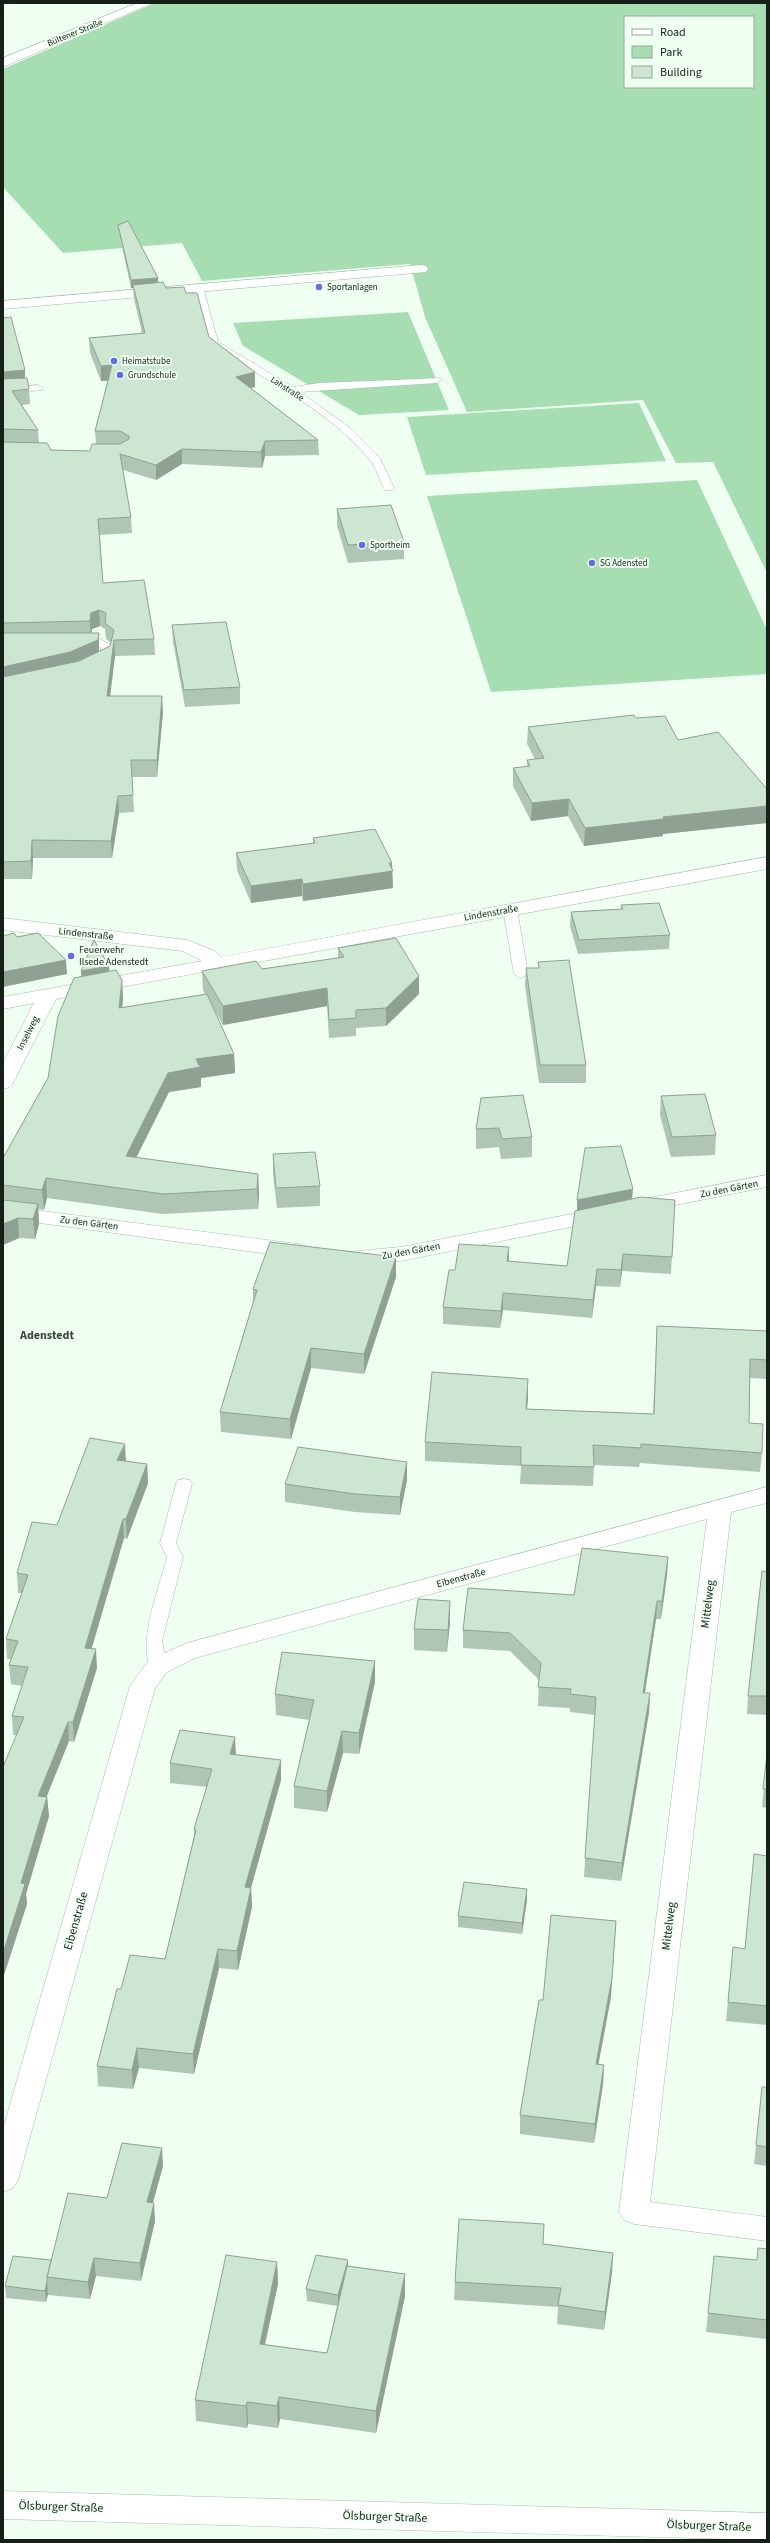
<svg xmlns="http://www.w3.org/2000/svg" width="770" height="2543" viewBox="0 0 770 2543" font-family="'Source Sans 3',sans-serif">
	<rect width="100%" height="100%" fill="#effff2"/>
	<g fill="#a6deb2" fill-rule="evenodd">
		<path d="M155,3h612v570l-54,-111 -37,1 -33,-63 -176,12 -42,-95 -15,-53 -208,17 -20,-38 -119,10 -60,-66v-118zM625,17h128v70h-128z"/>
		<polygon points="408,312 449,410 359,415 243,346 233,323"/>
		<polygon points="639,403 666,461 426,475 407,417"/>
		<polygon points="697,480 767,630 767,674 491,692 427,496"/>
	</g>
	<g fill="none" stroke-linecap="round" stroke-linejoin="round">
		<g stroke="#a3bda8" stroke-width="1">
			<g id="service">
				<path d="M198,284l5,3 15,55 75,45 26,-4 122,-5 1,2 -5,3 -137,9 50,36 30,30 14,30 -1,2h-8c-6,-9 -8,-21 -15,-30 -40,-49 -107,-82 -161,-115l-16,-58z"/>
				<polygon points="38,385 43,388 42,390 3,394 3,388"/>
				<polygon points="98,638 113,646 110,661 98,666 92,662 100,657 101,648 92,642"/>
				<polygon points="510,905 517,909 528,974 521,978 514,974 503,909"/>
				<path d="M184,1479l6,1 2,4 -16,59 7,14 -21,84 5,25 -3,4h-12c-16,-26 8,-84 15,-113l-7,-14 16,-59 2,-4z"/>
			</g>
		</g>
		<g stroke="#a3bda8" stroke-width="1">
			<g id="minor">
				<polygon points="137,3 153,3 3,67 3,58"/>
				<polygon points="421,265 426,266 428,269 426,272 3,309 3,301"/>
				<polygon points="767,857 767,869 56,999 13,1083 10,1087 3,1089 3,1063 34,1003 3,1009 3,997 202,961 183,951 3,930 3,918 187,940 215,951 221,957"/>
				<polygon points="767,1175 767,1187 645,1211 637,1210 634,1205 637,1200 645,1199"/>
				<polygon points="3,1206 298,1244 306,1246 309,1251 306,1256 298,1258 3,1218"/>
				<polygon points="603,1208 611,1209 614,1214 611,1219 401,1261 356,1264 348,1262 345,1257 348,1252 401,1247"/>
				<polygon points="767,1487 767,1503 731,1512 650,2202 767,2217 767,2241 634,2224 624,2220 619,2212 707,1519 195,1658 167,1672 155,1688 18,2180 13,2188 3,2192 3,2129 130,1686 149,1660 187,1643"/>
			</g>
		</g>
		<g stroke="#a3bda8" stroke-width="1">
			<polygon id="tertiary" points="3,2491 767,2513 767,2540 3,2519"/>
		</g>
		<use href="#service" fill="#fff" fill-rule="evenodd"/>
		<use href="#minor" fill="#fff" fill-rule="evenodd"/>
		<use href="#tertiary" fill="#fff" fill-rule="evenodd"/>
	</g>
	<g fill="#afc6b4" fill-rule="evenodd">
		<path d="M118,225l40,57 8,6 20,5 23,44 46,35v15l-4,1 67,52 1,15 -54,1 -3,12 -80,-4 -26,16 -33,-10 8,47 1,16 -32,2 3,48 51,56 1,16 -40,1 -5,40 53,16 -6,65h-25l2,35 -15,1 -7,45h-79l-1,21h-29v-561l22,52v8l4,11 1,15 -8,1 16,25 1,13 12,7 39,1 6,-7 -1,-13 13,-50h-7l-11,-28 -1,-15 53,-5 -8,-34 -1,-11h-2l-12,-55zM100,626l5,3 1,10 5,4 -1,3 -11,5v-2l-7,-16v-4z"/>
		<polygon points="337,509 404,542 404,559 348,563 337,526"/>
		<polygon points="172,625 240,687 240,704 185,707 173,642"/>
		<polygon points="636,718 678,740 767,789 767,823 663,834 663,836 584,846 568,816 531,821 513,786 513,768 527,767 527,760 535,759 527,744 528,727"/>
		<polygon points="313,838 392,870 393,888 303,901 302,896 251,903 237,870 236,853 313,843"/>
		<polygon points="621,905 670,935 669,949 578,954 570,926 571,912 621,909"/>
		<polygon points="338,948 419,994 386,1026 356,1028 356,1036 329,1038 327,1006 223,1025 213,1007 234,1054 235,1073 201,1078 201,1087 169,1092 136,1158 258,1174 259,1194 258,1209 163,1214 47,1198 44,1210 38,1209 39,1224 35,1239 19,1238 3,1245 3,1158 48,1078 82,976 109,966 109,971 122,980 123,999 122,1008 205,994 203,990 202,971 262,969 338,958"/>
		<polygon points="538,962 586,1065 586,1083 539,1083 525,986 526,968 538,968"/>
		<polygon points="661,1096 716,1135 715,1155 671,1157 660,1115"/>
		<polygon points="481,1098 532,1137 532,1157 501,1159 499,1147 476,1149 476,1129"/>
		<polygon points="273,1154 320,1186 320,1206 277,1208 273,1174"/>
		<polygon points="632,1199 675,1200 671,1274 622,1271 620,1287 596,1286 592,1318 503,1310 500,1328 443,1324 443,1307 455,1270 509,1261 567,1266"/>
		<polygon points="396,1257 396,1277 364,1374 311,1368 291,1439 221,1432 220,1412 253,1303 253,1289"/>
		<polygon points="657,1326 767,1331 767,1379 750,1378 749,1423 762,1453 760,1472 640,1463 639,1467 594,1465 593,1486 520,1484 521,1466 425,1461 425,1442 528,1398 527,1409 653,1414"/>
		<polygon points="126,1461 147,1464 148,1483 127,1539 124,1538 92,1648 97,1668 74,1742 69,1741 47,1796 49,1816 26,1894 27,1904 3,1978 16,1735 13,1735 12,1716 22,1686 11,1684 9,1665 11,1659 7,1659 6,1639 22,1593 18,1593 17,1573 57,1525"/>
		<polygon points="407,1480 400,1515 355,1512 285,1502 285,1484"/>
		<polygon points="668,1557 667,1575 661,1619 656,1619 645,1693 650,1693 649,1712 621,1881 584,1877 595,1715 570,1712 570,1708 538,1706 539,1680 510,1651 463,1648 463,1630 574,1595"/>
		<polygon points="767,1572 767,1715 747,1714 748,1696"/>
		<polygon points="450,1601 450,1622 447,1652 414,1650 414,1629"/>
		<polygon points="375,1661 375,1682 359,1754 343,1753 327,1812 294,1808 294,1786 309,1720 276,1715 275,1694"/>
		<polygon points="767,1754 767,1808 762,1807"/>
		<polygon points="236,1755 281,1760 281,1780 251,1888 252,1907 238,1970 219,1968 194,2074 139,2068 133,2089 98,2086 97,2066 121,1989 165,1959 194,1836 194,1829 207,1787 170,1783 170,1763"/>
		<polygon points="767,1856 767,2025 726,2021 733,1947 745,1949"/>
		<polygon points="527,1889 527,1900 522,1934 458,1927 458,1916"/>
		<polygon points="611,1997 598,2064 604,2065 603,2084 594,2143 520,2134 520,2115 543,2000"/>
		<polygon points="767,2087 767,2166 754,2164 756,2145"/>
		<polygon points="163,2166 153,2203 155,2221 141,2281 96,2276 90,2299 48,2295 48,2294 46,2302 6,2298 5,2286 51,2260 107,2198"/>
		<polygon points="543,2244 613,2253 612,2272 604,2330 557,2324 558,2307 454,2300 455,2282"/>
		<polygon points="767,2249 767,2339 706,2332 708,2313"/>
		<polygon points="277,2262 278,2284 265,2345 327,2353 337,2306 307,2301 306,2289 348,2266 405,2274 405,2296 376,2433 280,2419 278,2428 248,2424 247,2428 196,2421 195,2400"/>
	</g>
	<g fill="#8fa192">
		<polygon points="158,278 158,286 133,285 133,288 131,288 131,280"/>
		<polygon points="112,365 112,380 101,381 101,366"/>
		<polygon points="25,370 25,385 3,386 3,372"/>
		<polygon points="255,372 255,387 236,391 236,377"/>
		<polygon points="265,441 265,456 262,468 261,452"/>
		<polygon points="182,449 182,464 156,480 156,465"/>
		<polygon points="99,610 100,626 92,629 91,638 90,621 91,613"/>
		<polygon points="99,633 99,656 3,683 3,667"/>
		<polygon points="114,640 115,656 108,713 107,696"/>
		<polygon points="162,696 163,712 157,777 157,760"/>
		<polygon points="118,796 119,813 112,858 111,841"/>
		<polygon points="569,799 568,816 531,821 532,803"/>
		<polygon points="767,806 767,823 663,834 663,836 584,846 585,828 663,817"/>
		<polygon points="32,840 33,858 32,879 31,861"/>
		<polygon points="392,863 393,888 303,901 303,884"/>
		<polygon points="302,879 302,896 251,903 251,886"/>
		<polygon points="66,960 67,974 3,987 3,972"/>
		<polygon points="109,966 110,976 82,981 81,971"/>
		<polygon points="419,976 419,994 386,1026 386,1008"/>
		<polygon points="122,980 123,999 120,1028 119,1008"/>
		<polygon points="327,988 327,1006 223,1025 223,1006"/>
		<polygon points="234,1054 235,1073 201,1078 201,1087 169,1092 127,1176 126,1156 168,1073 196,1059"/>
		<polygon points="258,1174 259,1194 258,1209 257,1189"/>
		<polygon points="46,1178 47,1198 44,1210 42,1190"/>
		<polygon points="633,1189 632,1200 577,1211 577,1200"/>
		<polygon points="38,1204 39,1224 35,1239 33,1219"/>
		<polygon points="18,1218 19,1238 3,1245 3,1224"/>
		<polygon points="509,1247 509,1264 507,1261"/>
		<polygon points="623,1254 622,1271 620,1287 621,1270"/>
		<polygon points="396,1257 396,1277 364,1374 364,1354"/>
		<polygon points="597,1269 596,1286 592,1318 593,1300"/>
		<polygon points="503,1293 503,1310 500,1328 501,1311"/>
		<polygon points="311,1348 311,1368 291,1439 290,1419"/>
		<polygon points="528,1379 528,1398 525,1428 526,1409"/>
		<polygon points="125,1444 126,1463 117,1460"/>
		<polygon points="407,1462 407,1480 400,1515 400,1497"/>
		<polygon points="147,1464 148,1483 127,1539 126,1519"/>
		<polygon points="123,1519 124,1538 86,1667 85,1648"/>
		<polygon points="668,1557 667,1575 661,1619 662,1601"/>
		<polygon points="450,1601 450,1622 447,1652 448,1630"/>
		<polygon points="657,1601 656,1619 642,1711 643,1693"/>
		<polygon points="96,1649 97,1668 74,1742 73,1722"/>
		<polygon points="375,1661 375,1682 359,1754 359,1733"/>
		<polygon points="650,1693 649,1712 621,1881 622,1863"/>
		<polygon points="68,1722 69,1741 39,1815 38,1796"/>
		<polygon points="342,1731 343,1753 327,1812 327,1791"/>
		<polygon points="235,1737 236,1756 230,1754"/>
		<polygon points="281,1760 281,1780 246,1906 245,1887"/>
		<polygon points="47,1797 49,1816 26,1894 27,1904 3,1978 3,1953 21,1883"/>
		<polygon points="251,1888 252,1907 238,1970 237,1951"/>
		<polygon points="527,1889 527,1900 522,1934 522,1923"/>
		<polygon points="616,1921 611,1997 595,2083 596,2064"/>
		<polygon points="218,1949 219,1968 194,2074 193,2054"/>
		<polygon points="137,2048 139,2068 133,2089 132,2070"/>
		<polygon points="604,2065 603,2084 594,2143 595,2124"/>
		<polygon points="162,2148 163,2166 148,2220 147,2202"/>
		<polygon points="154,2203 155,2221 141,2281 140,2263"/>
		<polygon points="613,2253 612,2272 604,2330 605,2312"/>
		<polygon points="94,2258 96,2276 90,2299 88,2282"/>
		<polygon points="348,2260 348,2272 338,2306 338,2295"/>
		<polygon points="277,2262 278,2284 260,2366 260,2344"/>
		<polygon points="405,2274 405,2296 376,2433 376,2411"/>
		<polygon points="47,2282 48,2294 46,2302 45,2291"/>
		<polygon points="279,2397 280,2419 278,2428 277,2406"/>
		<polygon points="247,2402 248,2424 247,2428 246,2406"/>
	</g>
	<g fill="#cce6d1" stroke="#8fa192">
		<polygon points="128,221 158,278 131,280 118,225"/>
		<polygon points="163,282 166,288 184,287 186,293 197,293 209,337 255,372 236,377 318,440 265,441 261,452 182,449 156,465 120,454 131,517 98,519 103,583 144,580 154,639 114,640 107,696 162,696 157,760 131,760 133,795 118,796 111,841 32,840 31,861 3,862 3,677 79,661 110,646 114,630 105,623 106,613 99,610 91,613 90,621 3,623 3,442 47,443 51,450 90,451 92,444 120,444 129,439 129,436 120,431 95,431 112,365 101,366 89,338 145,333 133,285"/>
		<polygon points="11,317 25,370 3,372 3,318"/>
		<polygon points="27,378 29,389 12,391 38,430 3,429 3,379"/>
		<polygon points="391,505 404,542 348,545 337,509"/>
		<polygon points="226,622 240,687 184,690 172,625"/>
		<polygon points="3,633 99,633 98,640 70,652 3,667"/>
		<polygon points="634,715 636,718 665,716 678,740 718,732 767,789 767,806 663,817 664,819 585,828 569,799 532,803 513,768 530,766 527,760 544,758 528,727"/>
		<polygon points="375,829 392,863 389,863 393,871 303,884 302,879 251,886 236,853 315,843 313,838"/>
		<polygon points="659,903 670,935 579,940 571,912 623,909 621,905"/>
		<polygon points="14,933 17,937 38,933 66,960 3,972 3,936"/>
		<polygon points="396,938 419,976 386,1008 356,1010 356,1018 329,1020 327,988 223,1006 202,971 256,961 262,969 344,957 338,948"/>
		<polygon points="94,940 109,966 81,971"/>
		<polygon points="569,960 586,1065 540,1065 526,968 539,968 538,962"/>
		<polygon points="116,970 122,980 119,1008 207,994 234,1054 196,1059 200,1067 168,1073 126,1156 258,1174 257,1189 163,1194 46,1178 42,1190 3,1185 3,1158 48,1078 58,1016 74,978"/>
		<polygon points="705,1094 716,1135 672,1137 661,1096"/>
		<polygon points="523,1095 532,1137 502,1139 499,1128 476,1129 481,1098"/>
		<polygon points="621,1146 633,1189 577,1200 585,1148"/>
		<polygon points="315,1152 320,1186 276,1188 273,1154"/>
		<polygon points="641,1197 675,1200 672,1257 623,1254 621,1270 597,1269 593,1300 503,1293 501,1311 443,1307 449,1270 455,1270 459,1244 509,1247 507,1261 567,1266 575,1211"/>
		<polygon points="3,1200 38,1204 33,1219 18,1218 3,1224"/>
		<polygon points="270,1242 396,1257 364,1354 311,1348 290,1419 220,1412 257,1290 253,1289"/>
		<polygon points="657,1326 767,1331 767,1360 750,1359 749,1423 763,1424 762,1453 641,1444 641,1448 593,1445 594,1467 521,1465 521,1447 425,1442 432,1372 528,1379 526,1409 654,1414"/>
		<polygon points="90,1438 125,1444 117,1460 147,1464 126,1519 123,1519 85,1648 96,1649 73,1722 68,1722 38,1796 47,1797 21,1883 25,1884 3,1953 3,1767 24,1717 12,1716 28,1667 9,1665 18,1641 6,1639 28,1575 17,1573 32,1522 57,1525"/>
		<polygon points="298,1447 407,1462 400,1497 355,1494 285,1484"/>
		<polygon points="582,1548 668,1557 662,1601 657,1601 643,1693 650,1693 622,1863 585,1858 596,1697 570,1694 571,1689 538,1687 541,1663 510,1633 463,1630 468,1588 574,1595"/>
		<polygon points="762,1571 767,1572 767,1696 748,1696"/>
		<polygon points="418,1599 450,1601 448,1630 414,1629"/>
		<polygon points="282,1652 375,1661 359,1733 342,1731 327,1791 294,1786 314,1700 275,1694"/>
		<polygon points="180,1730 235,1737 230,1754 281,1760 245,1887 251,1888 237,1951 218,1949 193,2054 137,2048 132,2070 97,2066 117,1989 121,1989 130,1955 165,1959 196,1830 194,1829 212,1769 170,1763"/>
		<polygon points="767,1754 767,1789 763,1789"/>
		<polygon points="754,1854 767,1856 767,2006 728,2002 733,1947 745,1949"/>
		<polygon points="464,1882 527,1889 522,1923 458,1916"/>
		<polygon points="551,1915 616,1921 612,1978 596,2064 604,2065 595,2124 520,2115 539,2000 543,2000"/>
		<polygon points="762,2087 767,2087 767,2147 756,2145"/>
		<polygon points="122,2143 162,2148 147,2202 154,2203 140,2263 94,2258 88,2282 47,2277 68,2193 107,2198"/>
		<polygon points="459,2219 544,2224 543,2244 613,2253 605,2312 558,2305 561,2288 455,2282"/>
		<polygon points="758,2248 767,2249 767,2320 708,2313 714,2256 757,2260"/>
		<polygon points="226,2255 277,2262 260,2344 327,2353 347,2266 405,2274 376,2411 279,2397 277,2406 247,2402 246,2406 195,2400"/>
		<polygon points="316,2255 348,2260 338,2295 306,2289"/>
		<polygon points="13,2256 51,2260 47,2277 47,2282 45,2291 5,2286"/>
	</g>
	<g fill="#646de6" stroke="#effff2" stroke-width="1.5">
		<circle cx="319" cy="287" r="4"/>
		<circle cx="114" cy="361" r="4"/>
		<circle cx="120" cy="375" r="4"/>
		<circle cx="362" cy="545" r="4"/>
		<circle cx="592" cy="563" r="4"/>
		<circle cx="71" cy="956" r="4"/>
	</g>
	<g text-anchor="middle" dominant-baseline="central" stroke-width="4" stroke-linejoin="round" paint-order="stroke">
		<g font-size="9" fill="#162018" stroke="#effff2">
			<text transform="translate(75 33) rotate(-22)">Bültener Straße</text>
			<text transform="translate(287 389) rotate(33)">Lahstraße</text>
		</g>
		<g font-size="9" fill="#162018" stroke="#effff2" text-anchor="start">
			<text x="327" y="287">Sportanlagen</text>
			<text x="122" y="361">Heimatstube</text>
			<text x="128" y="375">Grundschule</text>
			<text x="370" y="545">Sportheim</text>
			<text x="600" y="563">SG Adensted</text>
		</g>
		<g font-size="10" fill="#162018" stroke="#effff2">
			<text transform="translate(491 913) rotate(-10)">Lindenstraße</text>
			<text transform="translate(86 934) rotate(6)">Lindenstraße</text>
			<text transform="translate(28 1033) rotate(-63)">Inselweg</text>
			<text transform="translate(729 1189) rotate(-11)">Zu den Gärten</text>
			<text transform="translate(89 1223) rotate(7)">Zu den Gärten</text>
			<text transform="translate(411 1251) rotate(-10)">Zu den Gärten</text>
			<text transform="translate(461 1578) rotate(-15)">Eibenstraße</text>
		</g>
		<g font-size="10" fill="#162018" stroke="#effff2" text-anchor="start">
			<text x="79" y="950">Feuerwehr<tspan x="79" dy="12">Ilsede Adenstedt</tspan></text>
		</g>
		<g font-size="12" font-weight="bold" fill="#334938" stroke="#effff2">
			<text x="47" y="1335">Adenstedt</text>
		</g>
		<g font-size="12" fill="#162018" stroke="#effff2">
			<text transform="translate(708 1604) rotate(-83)">Mittelweg</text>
			<text transform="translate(76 1921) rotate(-74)">Eibenstraße</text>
			<text transform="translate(669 1926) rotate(-83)">Mittelweg</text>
			<text transform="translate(61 2507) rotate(2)">Ölsburger Straße</text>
			<text transform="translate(385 2517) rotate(2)">Ölsburger Straße</text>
			<text transform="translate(709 2526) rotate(2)">Ölsburger Straße</text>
		</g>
	</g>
	<rect width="770" height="2543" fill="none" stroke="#162018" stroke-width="8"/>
	<rect x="624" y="16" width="130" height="72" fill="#effff2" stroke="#98a69b"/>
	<rect x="632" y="29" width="20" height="6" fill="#ffffff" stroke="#98a69b"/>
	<text x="660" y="36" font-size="12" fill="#162018">Road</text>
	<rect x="632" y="46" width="20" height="12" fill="#a6deb2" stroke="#98a69b"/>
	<text x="660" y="56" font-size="12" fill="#162018">Park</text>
	<rect x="632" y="66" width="20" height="12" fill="#cce6d1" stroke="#98a69b"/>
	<text x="660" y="76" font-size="12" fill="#162018">Building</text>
</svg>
